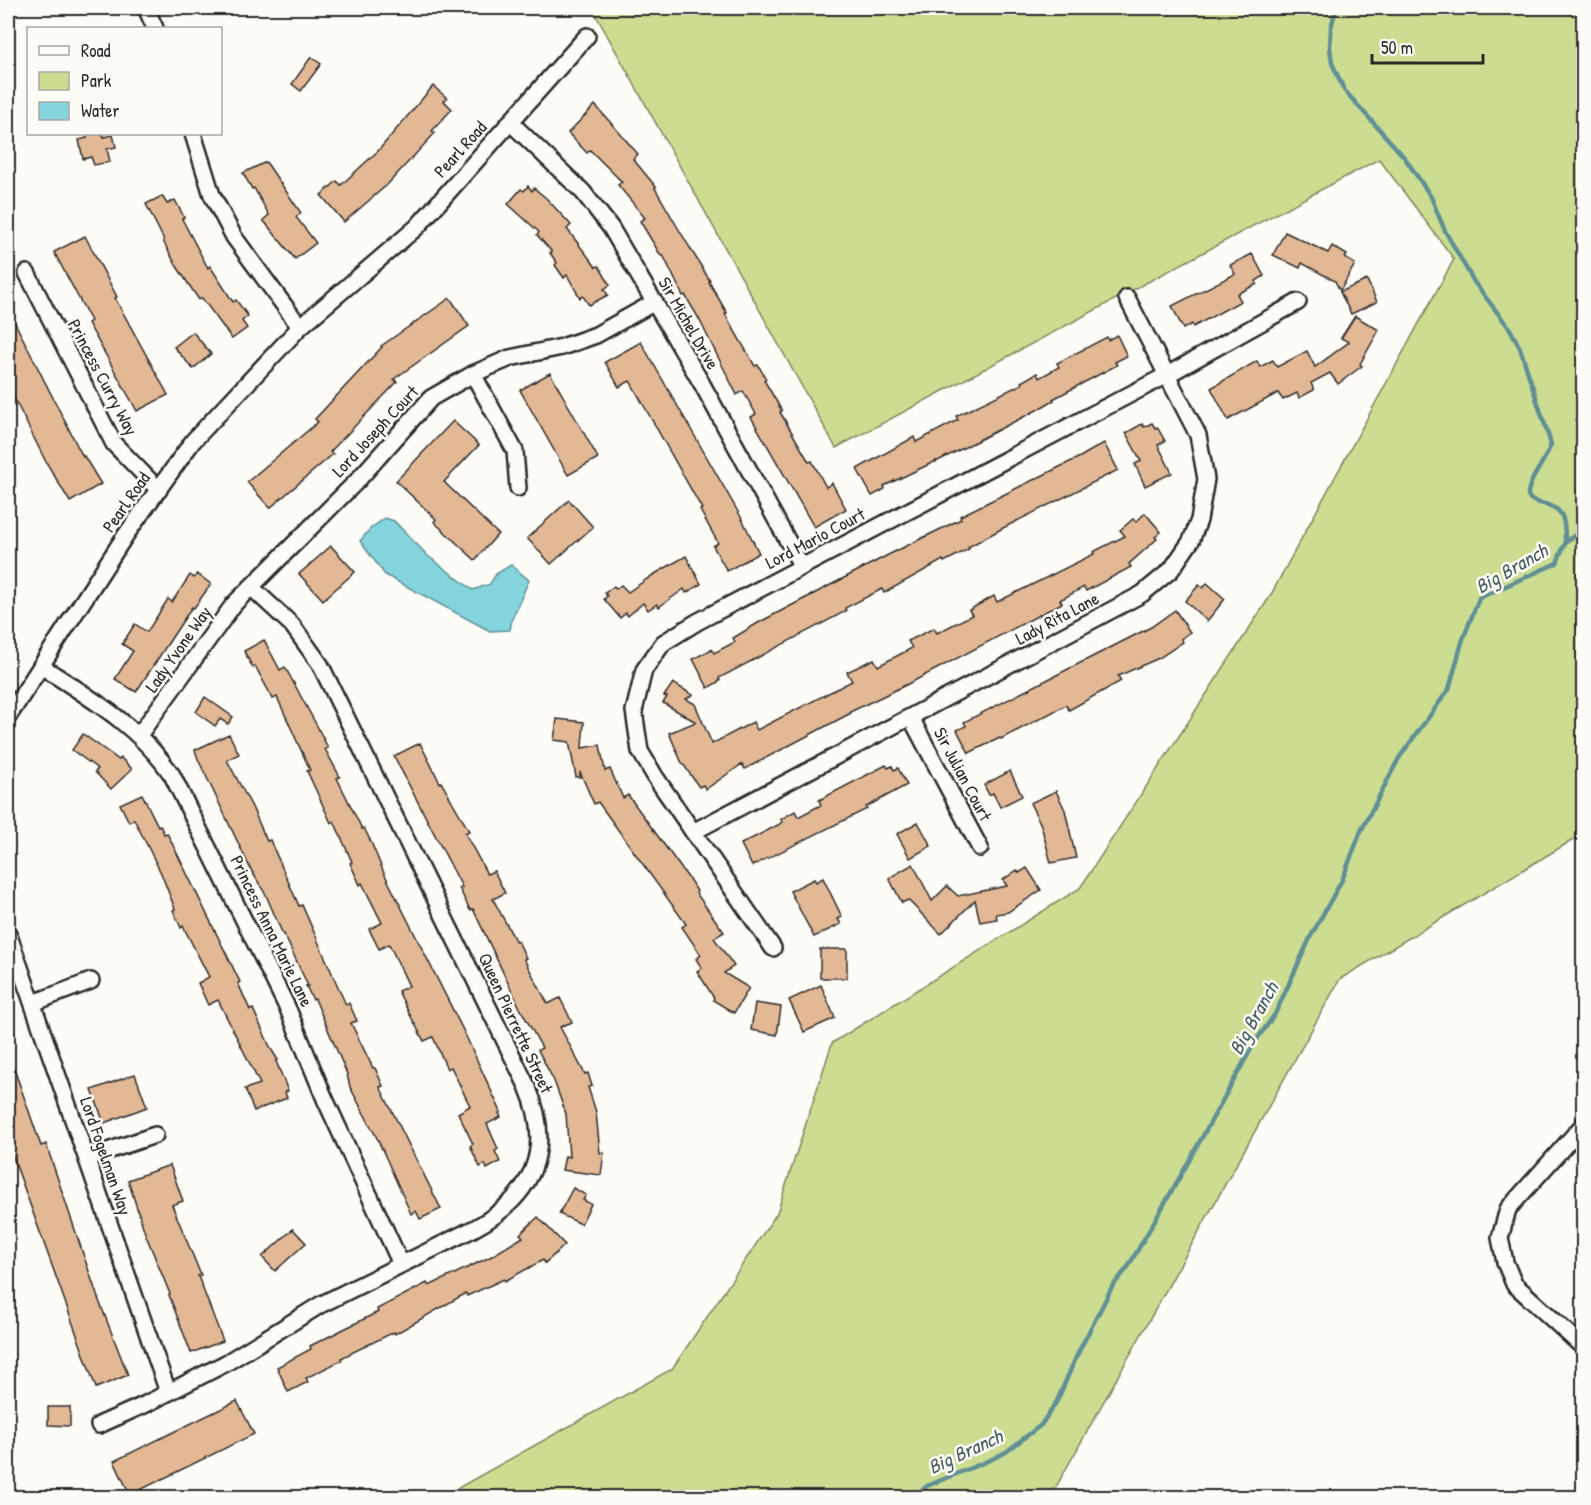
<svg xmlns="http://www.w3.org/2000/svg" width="1591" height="1505" viewBox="0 0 1591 1505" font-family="'Patrick Hand',sans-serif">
	<rect width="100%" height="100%" fill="#fdfcf7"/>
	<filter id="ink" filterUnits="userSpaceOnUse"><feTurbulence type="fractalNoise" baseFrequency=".0167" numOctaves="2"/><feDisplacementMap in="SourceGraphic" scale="12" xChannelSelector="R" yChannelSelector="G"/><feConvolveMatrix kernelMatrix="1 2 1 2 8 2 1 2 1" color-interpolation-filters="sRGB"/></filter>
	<g filter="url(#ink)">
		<polygon fill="#ccdd91" stroke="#7c845e" stroke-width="1.5" points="592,8 1583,8 1583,834 1340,979 1056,1487 1041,1497 440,1498 672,1369 777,1213 832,1043 1080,888 1269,598 1454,259 1379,159 836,448"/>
		<polygon fill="#83d4dc" stroke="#609095" stroke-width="1.5" points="385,518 394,521 428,556 473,590 490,584 496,574 511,565 529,580 512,619 510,630 490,631 385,575 360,541 371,528"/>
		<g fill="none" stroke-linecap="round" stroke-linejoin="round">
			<g stroke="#609095" stroke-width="4.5">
				<path d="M1336,8l-5,20 -1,20 2,15 12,27 61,68 26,39 14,34 29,51 36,47 10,19 31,96c-5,17 -24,37 -23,52 3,5 6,5 12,7 24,4 25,15 25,38"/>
				<path d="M913,1498l14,-12 63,-26 16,-8 35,-27 16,-24 21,-48 34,-66 16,-20 57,-99 70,-126 20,-28 36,-78 31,-56 19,-49 38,-73 50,-69 13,-47 17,-44 78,-35c6,-16 8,-27 27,-30"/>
			</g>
		</g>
		<g fill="#e3b894" stroke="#2b2b2b" stroke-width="1.5">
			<polygon points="311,57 321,64 301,91 292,84"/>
			<polygon points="433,86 447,98 444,101 452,109 432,131 435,133 387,185 344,222 321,195 337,181 341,185 378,151"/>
			<polygon points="595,105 638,154 633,159 656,187 655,188 678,228 710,281 709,282 727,313 725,314 755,366 758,365 766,379 764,380 782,411 780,412 809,462 812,461 826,487 832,483 846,509 814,527 751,417 756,414 743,391 737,395 698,317 685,295 683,296 663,255 661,256 640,221 645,218 618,185 622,182 590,150 587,153 568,133"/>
			<polygon points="86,134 103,134 104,137 113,135 116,147 107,149 110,162 94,165 91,157 83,159 79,140 87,138"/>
			<polygon points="266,162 301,213 296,217 316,243 295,259 263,220 269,215 254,188 252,189 243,173"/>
			<polygon points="528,186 532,191 534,188 546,198 571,225 567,229 596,267 599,266 610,285 604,289 608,295 589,305 583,296 580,298 567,275 564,278 555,265 557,263 550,253 552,252 537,235 539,232 508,204 521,189 524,191"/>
			<polygon points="162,196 167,204 175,200 184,217 182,219 208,268 210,266 233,302 236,300 248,316 242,321 247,328 232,339 202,298 199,300 176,265 163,241 164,240 146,204"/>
			<polygon points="1285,232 1328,253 1332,246 1347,255 1345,258 1355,264 1340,291 1335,281 1302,263 1300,268 1273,255"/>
			<polygon points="85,236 117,297 115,298 168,395 137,411 88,323 91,321 54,252"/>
			<polygon points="1252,254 1264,276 1256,281 1257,284 1237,294 1241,301 1193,327 1192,324 1183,329 1172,306 1235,274 1230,265"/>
			<polygon points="1367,280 1377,302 1351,314 1340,292"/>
			<polygon points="450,298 469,326 394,379 397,382 330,452 333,454 270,508 247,482 318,422 315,419 382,347 381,346"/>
			<polygon points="8,309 83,457 84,456 101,484 70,502 46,462 8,386"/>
			<polygon points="1355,316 1379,330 1360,364 1362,366 1338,384 1330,373 1311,383 1314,390 1299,398 1297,393 1283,400 1278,393 1228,420 1211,388 1257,361 1260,367 1273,360 1277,367 1307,351 1315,367 1349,342 1341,338"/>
			<polygon points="193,332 211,354 193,369 174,347"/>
			<polygon points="1117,335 1127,356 1115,362 1117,365 1053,399 1054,400 1035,411 936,462 936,461 884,486 885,489 872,496 857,469 914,437 916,442 958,420 956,416 1022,384 1021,382 1037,373 1039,378 1059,367 1057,363 1107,337 1108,340"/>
			<polygon points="641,342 741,517 759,553 727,571 713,546 718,543 700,510 702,509 630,381 619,387 605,362"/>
			<polygon points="550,373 598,458 568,475 520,390"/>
			<polygon points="453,421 479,445 444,482 498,534 475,560 434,522 436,519 396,481"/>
			<polygon points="1152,423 1155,428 1157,427 1165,441 1158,445 1172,473 1145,486 1135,464 1141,461 1126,433 1142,424 1144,427"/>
			<polygon points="1104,443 1118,470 1003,528 968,547 969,549 944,562 943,560 884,593 882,589 845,608 846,611 719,678 720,681 708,688 693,659 712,649 714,653 735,642 733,638 758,623 888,555 961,519 960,516 1080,457"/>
			<polygon points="569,500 593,527 551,564 527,538"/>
			<polygon points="1145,513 1161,532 1155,537 1157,539 1129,564 1131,567 1086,591 1084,587 1060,600 1062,603 912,682 850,712 851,713 745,769 742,764 706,789 703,785 699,787 681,761 669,733 696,722 663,703 667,697 664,696 673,683 693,695 686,699 695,704 712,744 753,722 757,730 852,681 847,672 874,659 878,666 912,648 908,641 934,628 937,633 972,615 969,610 994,596 997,602 1094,554 1093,552 1125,536 1120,530 1133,519 1136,522"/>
			<polygon points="331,546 355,572 323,600 299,574"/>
			<polygon points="686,556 701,584 686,593 684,589 659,607 657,604 648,610 643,603 628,616 626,613 620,618 604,599 607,596 605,593 614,586 616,589 621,585 628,592 653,575"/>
			<polygon points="197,574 211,584 194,608 192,607 136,692 115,679 133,651 122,644 135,624 147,632 168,599 172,602 190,575 194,578"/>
			<polygon points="1207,583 1225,599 1207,621 1185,601 1199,585 1203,588"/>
			<polygon points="1175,610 1190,632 1181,639 1183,642 1159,658 1118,676 1121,681 1069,710 1066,705 1001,739 1000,738 969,753 957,730 966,726 964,722 1151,627"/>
			<polygon points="264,640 280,670 285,667 317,726 328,748 325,749 340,777 337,778 362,829 364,828 371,842 384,873 464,1032 501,1112 499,1113 501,1117 487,1124 498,1149 495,1151 500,1162 487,1169 485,1164 480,1167 470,1146 473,1144 458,1113 470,1106 451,1067 447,1069 433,1037 424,1041 409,1013 398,991 409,986 389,944 379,949 369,929 382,923 362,883 360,885 350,863 352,862 334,821 331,823 307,771 310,770 277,697 273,699 255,666 253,668 244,651"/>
			<polygon points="205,697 233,717 228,724 220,719 215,726 196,712"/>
			<polygon points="557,719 584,722 582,748 600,745 605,771 610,769 623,798 628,795 689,879 697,891 696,893 724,932 714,938 734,966 724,973 749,988 734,1013 713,1000 714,998 697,971 702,968 696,959 701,955 682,927 686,924 598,802 594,804 580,772 580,777 576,777 569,742 554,740"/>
			<polygon points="83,734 119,760 121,758 132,769 111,789 95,772 98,769 72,750"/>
			<polygon points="229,734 239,754 227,760 252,807 267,841 270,840 299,906 302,905 346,1005 349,1003 357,1021 351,1023 373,1068 375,1068 383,1086 380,1087 441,1209 420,1219 416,1211 411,1214 378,1140 350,1087 347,1074 315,999 313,1000 306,986 308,986 284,934 283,935 266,895 251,870 198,759 195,750"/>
			<polygon points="420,743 440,783 441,782 469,831 465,833 487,874 494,871 505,893 493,899 516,942 518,941 526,958 524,959 548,1004 560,998 572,1022 560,1027 585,1074 588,1073 592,1086 588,1087 596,1112 600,1153 604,1153 601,1175 562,1170 565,1156 569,1157 566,1114 554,1081 538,1050 542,1048 520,1008 473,909 470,910 459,888 462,887 394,756"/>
			<polygon points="886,765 888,768 892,766 894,770 898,768 907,785 866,807 867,809 752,866 741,844 778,825 782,822 781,819 795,811 798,817 821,805 819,800"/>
			<polygon points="1010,771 1022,796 1000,807 993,793 989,795 984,785"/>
			<polygon points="1056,791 1065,810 1076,858 1051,863 1041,825 1030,803"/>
			<polygon points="142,794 158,826 160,825 164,834 167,833 240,982 238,983 250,1010 253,1009 271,1049 278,1060 276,1061 288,1091 285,1092 287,1098 254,1111 245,1089 260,1084 218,1000 208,1005 198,983 209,977 183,926 181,928 173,910 175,909 161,873 134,819 129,822 120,804"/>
			<polygon points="918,822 931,846 910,858 897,834"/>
			<polygon points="913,864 932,901 947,886 958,896 1007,886 1003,880 1017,870 1019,873 1027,868 1041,890 1008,912 996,914 997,919 980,922 975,900 941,934 908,900 902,903 889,878"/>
			<polygon points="823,878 842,917 838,919 841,924 814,937 790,891 814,879 816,882"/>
			<rect x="820" y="949" width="27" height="29"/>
			<polygon points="821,985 835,1018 804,1032 789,1000"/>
			<polygon points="755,1003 781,1007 777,1035 751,1030"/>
			<polygon points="8,1054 9,1054 41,1146 46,1144 98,1298 128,1375 96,1388 8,1143"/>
			<polygon points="135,1074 147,1107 104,1123 92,1090"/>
			<polygon points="170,1165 183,1201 172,1205 201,1275 198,1276 223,1341 191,1353 169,1295 170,1294 145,1233 128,1180"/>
			<polygon points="573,1188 586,1195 583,1200 591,1204 581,1224 559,1214"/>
			<polygon points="538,1217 565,1245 545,1263 543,1260 505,1281 504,1279 467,1296 466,1293 395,1334 394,1332 341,1358 342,1360 306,1378 308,1382 288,1392 277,1367 311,1349 310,1346 378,1312 377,1309 427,1283 429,1286 490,1257 523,1237 520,1234"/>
			<polygon points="293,1229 306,1243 275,1271 262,1257"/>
			<polygon points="237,1401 254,1434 130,1495 114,1461"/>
			<polygon points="48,1407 70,1407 70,1426 48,1425"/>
		</g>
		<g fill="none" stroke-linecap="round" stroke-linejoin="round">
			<g stroke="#2b2b2b" stroke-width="20">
				<g id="minor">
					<polyline points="146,8 155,28"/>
					<polyline points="510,122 583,192 611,228 702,384 802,567"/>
					<polyline points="27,273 114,444 159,490"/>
					<polyline points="300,327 417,227 587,36"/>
					<polyline points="473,374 515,451 518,488"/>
					<path d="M41,666c49,32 98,60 131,109l116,234 37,90 76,165"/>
					<polyline points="8,717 125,536 193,441 300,327 234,237 212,195 193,134"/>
					<polyline points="911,718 980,848"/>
					<polyline points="139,735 234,604 357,481 431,398 473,374 510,358 562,347 596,335 655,302"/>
					<polyline points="693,832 1142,594 1171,570 1191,541 1199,520 1206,479 1198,435 1127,298"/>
					<polyline points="8,933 168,1392"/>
					<polyline points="773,948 656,778 640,751 634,711 644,670 663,643 697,622 1167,375 1298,302"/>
					<polyline points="33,1003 91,981"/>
					<polyline points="1584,1124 1508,1209 1500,1238 1505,1262 1514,1284 1584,1348"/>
					<polyline points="87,1158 155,1135"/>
					<path d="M99,1425l47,-21 80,-41 94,-58 153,-76c59,-32 82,-78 54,-143l-207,-422 -28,-39 -41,-38"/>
				</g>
			</g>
			<use href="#minor" stroke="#fdfcf7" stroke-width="15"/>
		</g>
	</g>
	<g text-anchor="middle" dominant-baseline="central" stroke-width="5" stroke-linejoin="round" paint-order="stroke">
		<g font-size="18" fill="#2b2b2b" stroke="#fdfcf7">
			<text transform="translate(460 149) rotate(-48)">Pearl Road</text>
			<text transform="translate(689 323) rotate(60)">Sir Michel Drive</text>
			<text transform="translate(103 377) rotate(62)">Princess Curry Way</text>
			<text transform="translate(375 431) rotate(-47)">Lord Joseph Court</text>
			<text transform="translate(126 502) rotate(-55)">Pearl Road</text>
			<text transform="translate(815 538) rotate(-28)">Lord Mario Court</text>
			<text transform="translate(1057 618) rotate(-28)">Lady Rita Lane</text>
			<text transform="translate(178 649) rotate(-55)">Lady Yvone Way</text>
			<text transform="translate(963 774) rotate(62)">Sir Julian Court</text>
			<text transform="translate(272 931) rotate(64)">Princess Anna Marie Lane</text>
			<text transform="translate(516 1023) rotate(65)">Queen Pierrette Street</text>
			<text transform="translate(106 1156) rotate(71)">Lord Fogelman Way</text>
		</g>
		<g font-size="20" font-style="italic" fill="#455e60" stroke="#fdfcf7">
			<text transform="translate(1511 568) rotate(-30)">Big Branch</text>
			<text transform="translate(1253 1018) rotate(-61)">Big Branch</text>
			<text transform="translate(965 1451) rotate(-25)">Big Branch</text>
		</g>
	</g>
	<rect width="1591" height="1505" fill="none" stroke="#fdfcf7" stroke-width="30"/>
	<rect x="15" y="15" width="1561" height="1475" fill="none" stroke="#2b2b2b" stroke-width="2" filter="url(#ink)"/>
	<rect x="27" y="27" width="195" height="108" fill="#fdfcf7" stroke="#a9a8a5" stroke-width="1.5"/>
	<rect x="39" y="46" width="30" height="9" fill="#fdfcf7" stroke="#a9a8a5" stroke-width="1.5"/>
	<text x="81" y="57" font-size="18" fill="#2b2b2b">Road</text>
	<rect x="39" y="72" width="30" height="18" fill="#ccdd91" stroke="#a9a8a5" stroke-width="1.5"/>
	<text x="81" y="87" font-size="18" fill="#2b2b2b">Park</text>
	<rect x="39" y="102" width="30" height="18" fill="#83d4dc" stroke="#a9a8a5" stroke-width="1.5"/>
	<text x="81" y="117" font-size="18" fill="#2b2b2b">Water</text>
	<path d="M1372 54v9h111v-9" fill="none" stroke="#2b2b2b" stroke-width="3"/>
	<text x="1381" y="54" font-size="18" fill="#2b2b2b" stroke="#fdfcf7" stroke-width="4.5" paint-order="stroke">50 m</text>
</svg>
